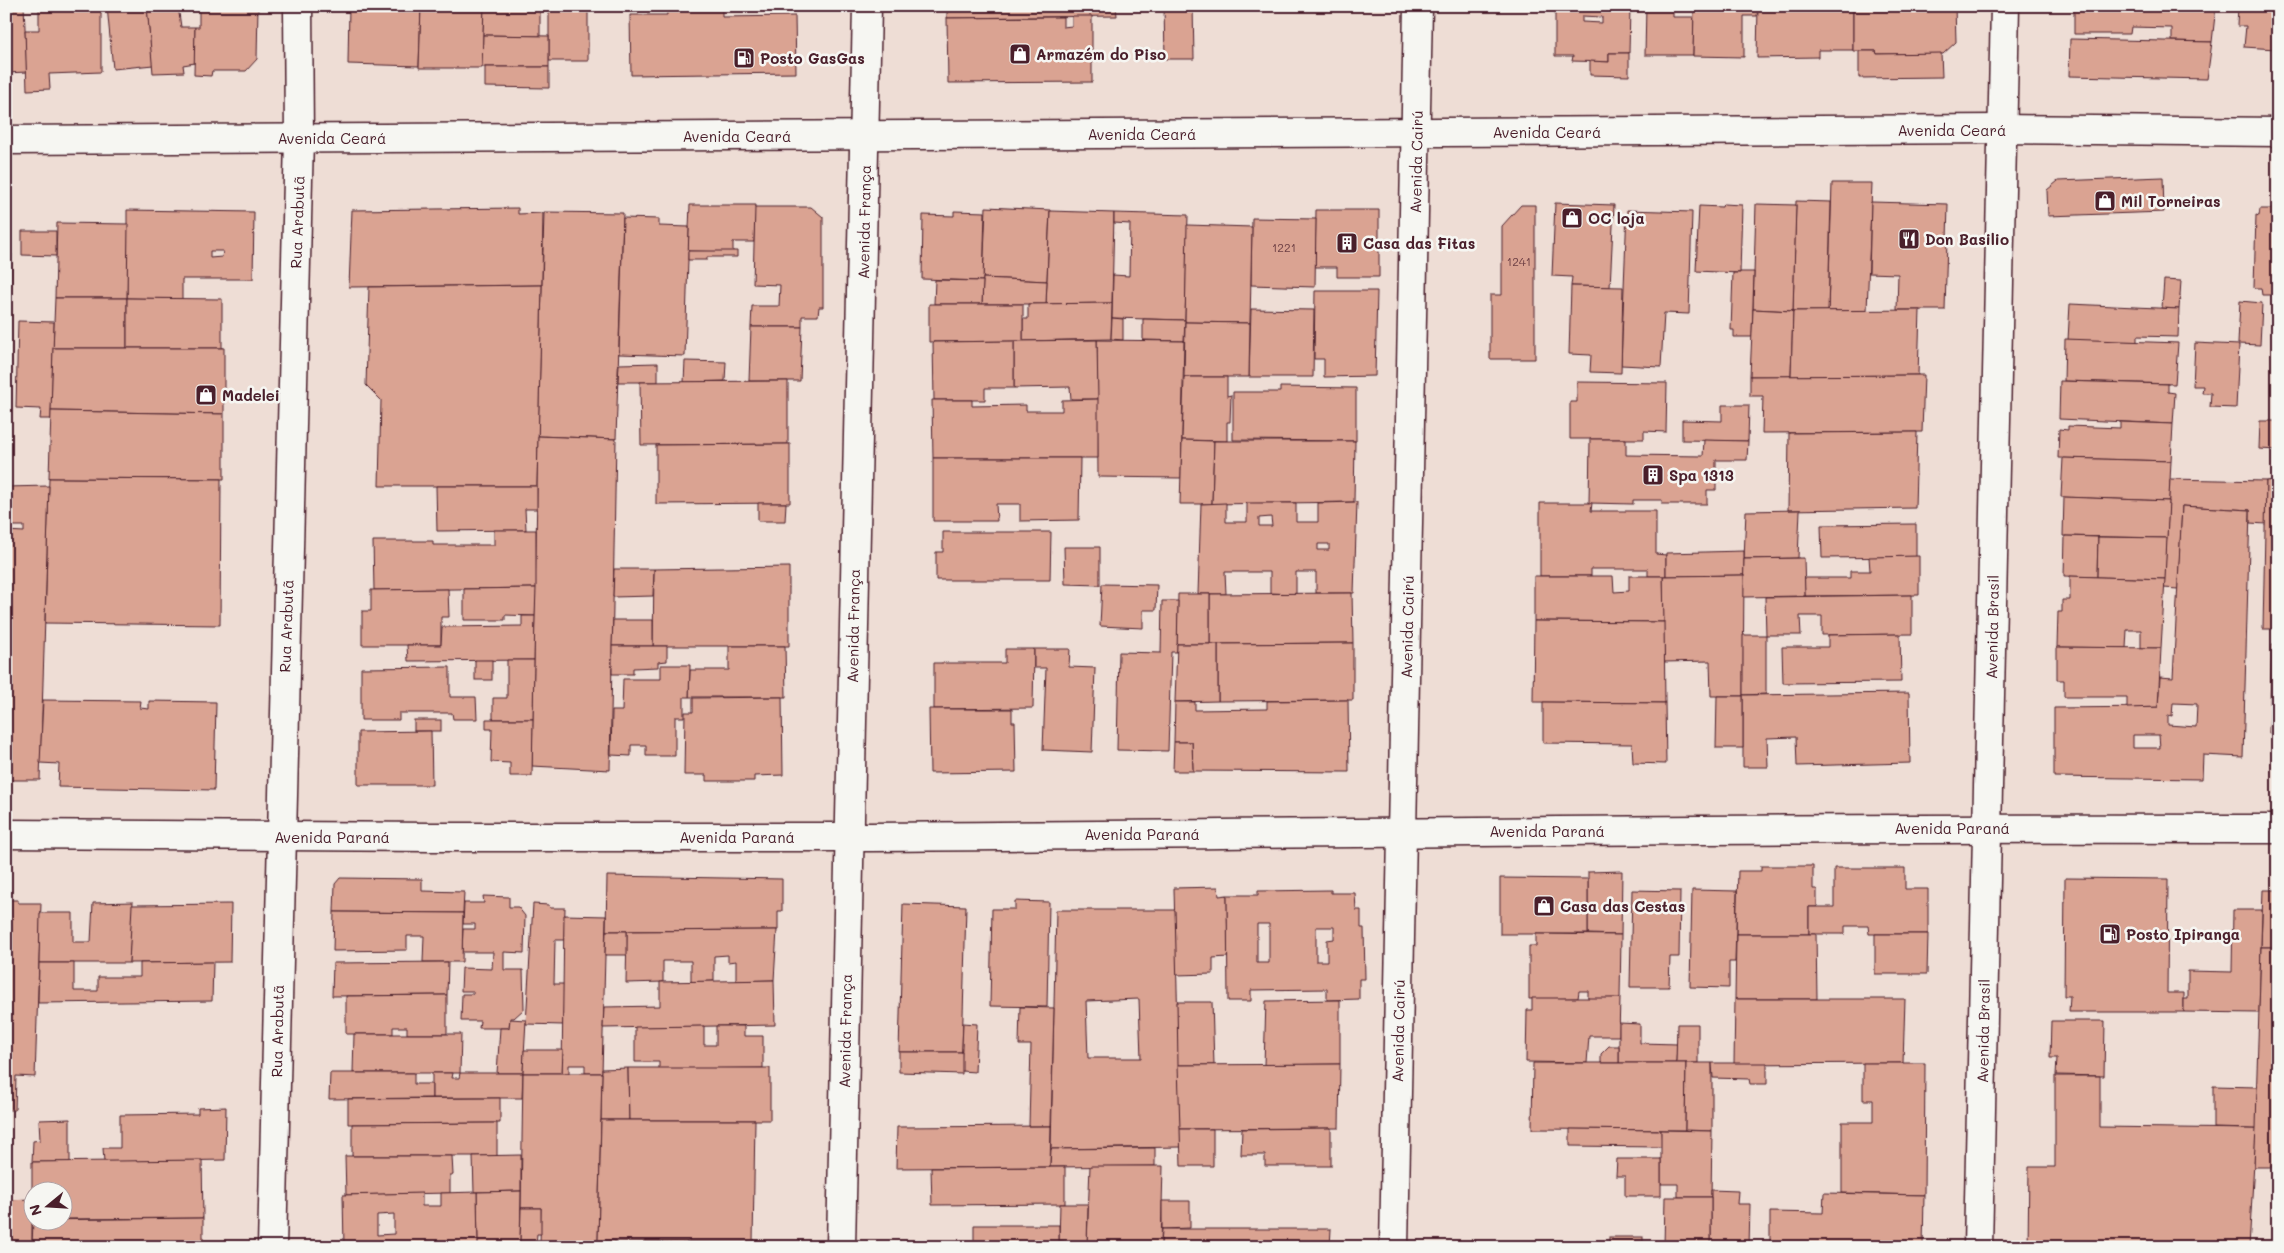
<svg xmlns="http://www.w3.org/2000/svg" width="2284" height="1253" viewBox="0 0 2284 1253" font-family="Mali,sans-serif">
	<rect width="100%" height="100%" fill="#eeddd5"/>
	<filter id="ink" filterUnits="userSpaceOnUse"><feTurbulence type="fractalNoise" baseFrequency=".02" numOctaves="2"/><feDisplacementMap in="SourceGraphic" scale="10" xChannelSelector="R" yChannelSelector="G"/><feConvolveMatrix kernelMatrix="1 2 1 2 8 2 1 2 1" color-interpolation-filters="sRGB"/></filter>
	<g filter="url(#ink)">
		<g fill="#daa392" stroke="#4a1f2b" fill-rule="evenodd">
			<polygon points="6,6 24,6 27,72 6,73"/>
			<polygon points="39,6 101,6 101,72 49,74 50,89 27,90 25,30 39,30"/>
			<polygon points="107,6 147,6 153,65 113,69"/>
			<polygon points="147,6 178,6 181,27 195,27 195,63 183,65 184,72 153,73"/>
			<polygon points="199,6 258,6 257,59 246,71 212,71 211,76 194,75 195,27 199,27"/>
			<polygon points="349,6 421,6 419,66 348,64"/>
			<polygon points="421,6 484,6 482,68 419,68"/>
			<polygon points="484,6 540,6 540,36 483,35"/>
			<rect x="549" y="6" width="39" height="55"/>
			<polygon points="666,6 722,6 722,17 795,16 796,73 631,75 630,15 667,15"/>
			<polygon points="947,6 1116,6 1117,16 947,18"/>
			<polygon points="1164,6 1193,6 1194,59 1165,59"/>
			<path d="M1561,6h69l-1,47h-20v9l-37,-1 1,-5h-18v-47h6zM1582,16l20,1v6l-20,-1z"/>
			<polygon points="1646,6 1673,6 1673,17 1694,17 1693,55 1645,55"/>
			<polygon points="1694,6 1758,6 1757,16 1744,16 1744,57 1693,56"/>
			<polygon points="1758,6 1853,6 1853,50 1818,50 1818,57 1757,58"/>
			<polygon points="1853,6 1955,6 1956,42 1943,54 1877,54 1876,51 1853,51"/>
			<polygon points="2074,6 2216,6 2212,42 2172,41 2172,28 2131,27 2130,34 2074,34"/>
			<polygon points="2238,6 2278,6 2276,49 2244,47 2246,26 2237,26"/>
			<polygon points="1072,16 1092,16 1092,82 948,83 947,18 1063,17 1063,27 1072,26"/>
			<polygon points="483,35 549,36 549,67 482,67"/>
			<polygon points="2070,39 2212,42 2207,79 2069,76"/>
			<polygon points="1859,51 1876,51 1877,54 1941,53 1942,77 1859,78"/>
			<polygon points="1609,53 1629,53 1629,76 1590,75 1590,61 1609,62"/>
			<polygon points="485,67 549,67 549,88 485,87"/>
			<polygon points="2163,177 2164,212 2048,216 2047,190 2058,181"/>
			<polygon points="1832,183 1872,183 1867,311 1828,311"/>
			<polygon points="1796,201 1831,202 1828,311 1793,311"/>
			<polygon points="1871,202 1948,204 1945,310 1897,310 1898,274 1869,273"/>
			<polygon points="1555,203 1614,205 1610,287 1571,286 1572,277 1552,276"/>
			<polygon points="1723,204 1742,205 1740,273 1696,271 1699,206 1722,207"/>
			<polygon points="1756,204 1796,205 1793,311 1753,309"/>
			<polygon points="690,205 756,205 754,242 733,242 733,252 688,251"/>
			<polygon points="1521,205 1535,205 1535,359 1490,359 1490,295 1502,295 1502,226"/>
			<polygon points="755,207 811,207 823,217 823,307 819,307 818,316 802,316 802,327 751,327 752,306 779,306 780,285 753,284"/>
			<polygon points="986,207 1050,210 1047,281 983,278"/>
			<polygon points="518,208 518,214 543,213 542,285 349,287 352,210"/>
			<polygon points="2271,208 2278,208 2278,295 2262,295 2261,288 2254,288 2256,215 2259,216 2260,209 2271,209"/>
			<path d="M127,210l127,2 -1,67h-71v20l-55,-1zM210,251h13l-1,6 -12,1z"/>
			<polygon points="1316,210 1379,210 1379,277 1337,277 1337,267 1315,267"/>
			<polygon points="1627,210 1692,212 1689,314 1664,313 1661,367 1621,365"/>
			<polygon points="954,211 985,212 983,281 922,279 923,215 954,216"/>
			<polygon points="1050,211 1114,213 1112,303 1046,304"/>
			<polygon points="544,212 623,213 616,439 538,436"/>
			<polygon points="1114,213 1188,215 1185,320 1112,318 1113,275 1129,276 1130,224 1114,223"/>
			<polygon points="623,218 659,219 659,226 689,227 685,356 619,354"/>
			<polygon points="1252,218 1316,219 1315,287 1251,285"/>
			<polygon points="57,223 128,224 127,298 55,298"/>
			<polygon points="1187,225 1252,227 1250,323 1185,322"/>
			<polygon points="22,231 56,231 56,256 22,255"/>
			<polygon points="688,251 737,251 737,257 707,257 707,260 688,260"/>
			<polygon points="6,254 12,254 8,376 6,376"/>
			<polygon points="1740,272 1754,272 1752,337 1734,337 1734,330 1731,330 1733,273 1740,273"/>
			<polygon points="983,278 1047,281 1046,304 982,304"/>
			<polygon points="935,280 983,281 982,304 934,304"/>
			<polygon points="2164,280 2181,281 2179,309 2162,308"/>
			<polygon points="542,285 537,486 379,486 381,400 366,385 369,287"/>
			<polygon points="1571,286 1623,287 1621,373 1590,372 1591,355 1569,354"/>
			<polygon points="1315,291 1377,291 1375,376 1324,377 1324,359 1314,359"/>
			<polygon points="55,298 127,298 127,348 53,348"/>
			<polygon points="127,298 222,299 222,348 127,348"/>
			<polygon points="2240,301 2262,303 2260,345 2238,344"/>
			<polygon points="1112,303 1111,339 1023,341 1023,319 1028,319 1028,304"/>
			<polygon points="929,304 1023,304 1023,341 929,342"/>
			<polygon points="2070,304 2179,309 2178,337 2137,336 2137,342 2068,340"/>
			<polygon points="1251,309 1314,310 1313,377 1249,377"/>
			<polygon points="1753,309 1793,311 1791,376 1750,376"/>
			<polygon points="1920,310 1918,375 1791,376 1793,311"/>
			<polygon points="1112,318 1123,319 1123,340 1111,339"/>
			<polygon points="1143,319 1185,320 1184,341 1143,340"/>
			<polygon points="18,321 54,322 51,419 40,419 41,409 16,408"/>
			<polygon points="1185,322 1250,323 1249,377 1184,377"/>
			<polygon points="751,327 802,327 800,381 749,381"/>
			<polygon points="2065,339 2178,343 2175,384 2064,381"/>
			<polygon points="1097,340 1184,341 1181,478 1098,477"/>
			<polygon points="1097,340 1098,399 1071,399 1070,387 1014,388 1014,341"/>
			<polygon points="1014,341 1014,388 985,388 985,400 934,400 933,342"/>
			<polygon points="2195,343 2239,345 2236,408 2210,407 2211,393 2202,393 2203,386 2193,386"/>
			<polygon points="53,348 224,348 224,414 51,411"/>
			<polygon points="685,361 726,362 725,381 684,382"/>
			<polygon points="658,363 658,382 618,382 619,364"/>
			<polygon points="1924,375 1922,432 1762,433 1763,396 1750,396 1750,376"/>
			<polygon points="1184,377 1227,377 1227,396 1231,395 1230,422 1227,422 1227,441 1182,440"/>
			<polygon points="788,381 788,444 641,445 640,382"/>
			<polygon points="2060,381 2168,384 2168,392 2175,393 2173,424 2059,419"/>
			<polygon points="1577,382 1667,383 1666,432 1644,431 1644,439 1570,439 1570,402 1577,402"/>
			<polygon points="1280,387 1356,388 1356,441 1233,440 1233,392 1280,392"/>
			<polygon points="1098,399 1098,458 933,458 932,400 972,400 972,406 1026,405 1026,411 1062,411 1062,400"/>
			<polygon points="1722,405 1749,405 1748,441 1682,440 1682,420 1722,421"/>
			<polygon points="6,407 8,407 6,476"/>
			<polygon points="51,411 224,414 224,479 49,478"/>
			<polygon points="2277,416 2278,450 2259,449 2260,421 2276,421"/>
			<polygon points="2120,422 2173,424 2171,461 2058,458 2059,429 2068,430 2068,426 2120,428"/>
			<polygon points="1917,432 1915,508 1788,510 1789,433"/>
			<polygon points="538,436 616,439 610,770 532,766"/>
			<polygon points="1590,439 1626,439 1626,455 1703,456 1704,440 1748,441 1747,460 1716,460 1716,490 1707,490 1707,504 1662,504 1662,500 1633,500 1633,504 1589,503"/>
			<polygon points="1182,440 1214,441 1212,504 1180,504"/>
			<polygon points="1214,441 1355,441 1354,502 1212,504"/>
			<polygon points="790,444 790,503 656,504 656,445"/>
			<polygon points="933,458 1080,458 1079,520 1020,521 1020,504 996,504 997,521 933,521"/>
			<polygon points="2063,458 2171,461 2169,501 2061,497"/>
			<polygon points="2275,464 2278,465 2278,480 2274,480"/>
			<polygon points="49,478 221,479 220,625 45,623"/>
			<polygon points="2170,479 2266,481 2266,524 2250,523 2250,510 2182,506 2178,589 2164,588"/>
			<polygon points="2274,480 2278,480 2278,629 2263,629 2266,481"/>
			<polygon points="49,486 40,780 6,780 6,531 24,532 24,526 6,526 6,487"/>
			<polygon points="436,486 537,486 537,509 525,509 526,530 437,531"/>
			<polygon points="2064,497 2169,501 2167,538 2063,536"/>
			<path d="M1357,502l-3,91h-38v-21h-20v22l-26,-1v-21h-45l1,22h-28l3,-90 25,-1v19h21v-19h49v19h22v-19zM1271,517l1,9h-13v-8zM1318,544h11v6h-11z"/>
			<polygon points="758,503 786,503 785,521 758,521"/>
			<polygon points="1540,503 1592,503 1591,511 1656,511 1656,554 1666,555 1666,576 1648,576 1648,569 1591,569 1591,576 1540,576"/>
			<path d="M2182,506l68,4 -7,247 -40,-2 -1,24 -148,-2v-69l104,-1 2,-30 13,1zM2173,703l24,1 -1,23 -28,-2v-10l4,1zM2133,735h26l1,13h-27z"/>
			<polygon points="1800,510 1798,558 1744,559 1746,511"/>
			<polygon points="1916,524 1916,557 1822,558 1821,525"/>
			<polygon points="494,530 536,530 536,588 374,590 373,541 433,541 433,545 494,545"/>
			<polygon points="943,532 1051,532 1050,580 936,580 936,552 943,552"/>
			<polygon points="2065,536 2098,537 2097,577 2064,576"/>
			<polygon points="2098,537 2167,538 2165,579 2097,577"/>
			<polygon points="1064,547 1100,547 1100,585 1065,584"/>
			<polygon points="1744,551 1744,575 1666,576 1666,553"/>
			<polygon points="1919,556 1919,595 1805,596 1804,578 1850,578 1850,571 1870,571 1869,557"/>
			<polygon points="1804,558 1805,596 1743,597 1744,559"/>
			<polygon points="789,567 789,646 653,646 654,569"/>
			<polygon points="614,569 654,569 653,596 613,597"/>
			<polygon points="1744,575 1743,696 1711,696 1710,661 1664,662 1663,576"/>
			<polygon points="1534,576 1613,576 1614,592 1629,591 1629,576 1663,576 1664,622 1534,621"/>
			<polygon points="2070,576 2165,579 2161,648 2141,648 2141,630 2127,630 2126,648 2057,647 2058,612 2062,612 2062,600 2070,600"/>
			<polygon points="1102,584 1157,585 1156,610 1143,610 1143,628 1100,626"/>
			<polygon points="536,588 535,616 505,615 505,620 464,620 464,589"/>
			<polygon points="448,589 449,617 441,617 441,645 362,645 362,611 371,611 371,590"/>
			<polygon points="1352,593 1353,643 1210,644 1210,594"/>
			<polygon points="1178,594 1210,594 1210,644 1177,644"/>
			<polygon points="1912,595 1912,634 1822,635 1822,616 1800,616 1801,635 1766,635 1765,597"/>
			<polygon points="1162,601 1178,601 1177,652 1171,652 1168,751 1117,750 1119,652 1161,653"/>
			<polygon points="522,616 535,616 534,660 408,661 407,645 441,645 442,627 522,626"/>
			<polygon points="613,620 653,620 653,646 612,646"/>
			<polygon points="1534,621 1664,622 1665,703 1533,702"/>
			<polygon points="1900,634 1901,682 1783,683 1782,647 1828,647 1828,635"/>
			<polygon points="1743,635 1766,635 1766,694 1743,695"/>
			<polygon points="1353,643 1353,700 1218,701 1218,644"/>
			<polygon points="1177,644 1218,644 1218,701 1175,702"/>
			<polygon points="2272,644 2278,644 2278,734 2269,733"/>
			<polygon points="612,646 667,646 667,661 658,662 658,667 633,668 633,674 612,674"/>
			<polygon points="729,646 785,646 786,697 689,697 690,670 729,670"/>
			<polygon points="2057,647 2161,648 2158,707 2127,708 2127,697 2064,697 2064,680 2057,680"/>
			<polygon points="1005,649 1034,649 1033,708 934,709 934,663 1005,663"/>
			<polygon points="1034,649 1070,649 1069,667 1095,668 1092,752 1043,750 1046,668 1034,668"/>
			<rect x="475" y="660" width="17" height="20"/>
			<polygon points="507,660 534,660 533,719 493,719 493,698 507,698"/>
			<polygon points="661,665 690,665 689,697 684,697 684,717 675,717 675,756 646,756 646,745 631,745 631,756 611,755 612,711 622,711 623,679 661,679"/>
			<polygon points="450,667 450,697 476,697 477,719 453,719 452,713 399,713 399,720 361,720 361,668"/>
			<polygon points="1909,693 1910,763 1797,766 1796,737 1767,738 1768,767 1743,767 1743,695"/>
			<polygon points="1717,696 1743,696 1743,748 1716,748"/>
			<polygon points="782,697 783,775 754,776 754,781 706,781 706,775 684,775 685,712 693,712 693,698"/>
			<polygon points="43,700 141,701 140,708 149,709 149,701 216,702 214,790 58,787 59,764 40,763"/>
			<polygon points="1348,700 1349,772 1193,771 1192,742 1174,742 1175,702 1195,702 1195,710 1267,709 1267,701"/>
			<polygon points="1543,702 1665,703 1666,764 1633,763 1632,744 1543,743"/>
			<polygon points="929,709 1012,709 1012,722 1015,722 1016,772 930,773"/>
			<polygon points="486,719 533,719 532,776 510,776 510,763 491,762 492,729 486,729"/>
			<rect x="414" y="720" width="27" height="11"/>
			<polygon points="431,731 432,785 358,785 358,732"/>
			<polygon points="1174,742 1192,742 1193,771 1173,771"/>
			<polygon points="1761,866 1813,866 1813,889 1817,889 1817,907 1809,907 1809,934 1736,934 1738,871 1761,871"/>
			<polygon points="1834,868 1905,868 1905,889 1928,889 1928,934 1869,934 1868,926 1845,926 1845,934 1809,934 1809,907 1834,907"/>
			<polygon points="1622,871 1621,935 1588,934 1588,872"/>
			<polygon points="607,876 782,879 782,911 778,911 778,930 606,931"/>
			<polygon points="340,878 422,879 422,891 464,892 463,913 334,912 335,884"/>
			<polygon points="1500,878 1588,879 1588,934 1500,934"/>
			<polygon points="2065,878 2168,879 2167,993 2184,993 2184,1012 2069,1012 2070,996 2064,996"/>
			<polygon points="1218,887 1219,896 1227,895 1228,957 1213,958 1213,974 1176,975 1174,888"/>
			<path d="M1331,890v3h24l1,17h5v18h3l1,51h-6v20l-32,1v-11l-76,1v11h-23l-1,-106h31v-4zM1257,924h12v39h-12zM1316,927h18v12l-7,1v21h-11z"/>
			<polygon points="1632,890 1680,891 1679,957 1670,957 1669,987 1630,987"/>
			<polygon points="1692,890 1737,891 1735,962 1729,962 1729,988 1690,987"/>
			<polygon points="2263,890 2278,890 2278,947 2261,947"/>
			<polygon points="483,896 509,897 509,907 518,907 525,916 524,953 504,952 504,970 523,970 524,1009 514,1018 510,1018 509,1028 479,1028 480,1021 461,1021 462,994 473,994 473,991 461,991 462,968 492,969 493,952 462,952 463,929 475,929 475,924 463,924 464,903 484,903"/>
			<polygon points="6,900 18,900 18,903 41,903 35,1077 16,1076 15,1110 6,1110"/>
			<polygon points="1015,901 1049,902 1047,1007 990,1006 992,909 1015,909"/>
			<polygon points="133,902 129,963 39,963 40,913 73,913 73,942 91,942 93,903"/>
			<polygon points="231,904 230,962 129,963 132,905"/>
			<polygon points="533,904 549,905 550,908 565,908 564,940 555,940 554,984 564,984 563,1025 526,1024"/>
			<polygon points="903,904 966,906 962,1052 899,1052"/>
			<path d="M1056,910h119l6,237 -130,2zM1139,999l2,59h-53l-2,-57z"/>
			<polygon points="2233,910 2262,910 2259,1013 2184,1012 2184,999 2188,999 2188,971 2232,972"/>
			<polygon points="334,912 463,913 462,962 423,962 424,936 407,936 407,950 333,951"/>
			<polygon points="564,915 606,916 602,1073 585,1073 585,1065 569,1065 569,1073 562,1073"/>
			<polygon points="777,930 774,980 736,981 736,961 728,962 728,955 714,956 714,981 691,982 691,961 663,961 663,982 626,983 627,931"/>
			<polygon points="606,931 627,931 627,955 605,955"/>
			<polygon points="1536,934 1621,935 1620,998 1588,999 1588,991 1579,991 1578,998 1529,999 1529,946 1536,946"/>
			<polygon points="1736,934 1816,934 1817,999 1735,999"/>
			<polygon points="1875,934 1928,934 1927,974 1875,974"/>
			<polygon points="2261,947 2278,947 2278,1167 2254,1167"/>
			<polygon points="213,962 212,1001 38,1003 39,963 74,963 74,991 98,991 98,977 140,977 140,963"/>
			<polygon points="448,962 447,995 332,996 333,963"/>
			<polygon points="774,980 775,1025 603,1028 604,1007 660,1006 660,982"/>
			<polygon points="447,995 447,1034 407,1034 407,1027 393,1027 393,1034 346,1034 346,996"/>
			<polygon points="1532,998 1620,998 1619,1036 1589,1036 1587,1063 1526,1062 1527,1010 1532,1010"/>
			<polygon points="1735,999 1905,999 1903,1063 1734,1064"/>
			<polygon points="1340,1000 1340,1064 1264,1065 1266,1001"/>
			<polygon points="1177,1002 1212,1002 1214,1065 1178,1065"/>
			<polygon points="1020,1007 1054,1008 1051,1126 1029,1126 1031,1045 1019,1045"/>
			<polygon points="510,1019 526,1020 523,1073 497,1073 500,1028 509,1028"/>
			<polygon points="2051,1021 2105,1021 2104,1076 2056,1075 2057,1058 2050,1058"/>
			<polygon points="963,1023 977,1024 975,1072 961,1071"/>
			<polygon points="1619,1023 1640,1024 1640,1043 1677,1044 1676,1063 1619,1063"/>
			<polygon points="1677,1024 1698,1024 1698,1063 1676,1063"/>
			<polygon points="704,1026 704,1045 716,1045 716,1026 744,1026 744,1036 763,1036 763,1068 659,1069 659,1062 635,1062 635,1027"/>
			<polygon points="354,1034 461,1034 460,1073 353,1073"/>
			<polygon points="1609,1046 1619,1046 1619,1063 1601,1063 1601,1054"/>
			<polygon points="524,1050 563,1050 562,1073 523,1073"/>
			<polygon points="899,1052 962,1052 962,1074 899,1072"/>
			<polygon points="1533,1063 1686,1063 1685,1130 1532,1129"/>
			<polygon points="1686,1063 1712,1063 1712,1131 1685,1130"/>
			<polygon points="1712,1063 1767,1063 1767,1084 1750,1084 1749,1079 1713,1078"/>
			<polygon points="1863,1063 1925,1063 1924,1195 1842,1193 1842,1122 1873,1122 1873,1100 1863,1100"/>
			<polygon points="1340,1064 1339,1128 1180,1129 1178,1065"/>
			<polygon points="628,1068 629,1120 601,1120 602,1069"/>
			<polygon points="628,1068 770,1068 770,1120 629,1120"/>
			<polygon points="330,1073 414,1073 414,1084 432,1084 432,1098 329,1099"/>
			<polygon points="432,1073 453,1073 452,1078 459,1078 460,1073 523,1073 522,1098 432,1098"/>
			<polygon points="523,1073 602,1073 598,1244 540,1243 541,1208 521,1208"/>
			<polygon points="2055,1076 2100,1076 2100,1127 2256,1129 2249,1247 2028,1247 2029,1167 2055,1167"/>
			<polygon points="2213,1086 2257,1087 2256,1129 2213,1128"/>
			<polygon points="500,1098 500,1123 348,1124 348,1099"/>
			<polygon points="226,1107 225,1160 104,1162 103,1148 120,1148 120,1115 198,1114 198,1108"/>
			<polygon points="70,1119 70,1162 32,1162 33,1141 40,1140 39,1120"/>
			<polygon points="601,1120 755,1120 753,1242 598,1241"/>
			<polygon points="497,1123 497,1156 352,1156 352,1124"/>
			<polygon points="1051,1126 1050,1167 896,1168 897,1127"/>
			<polygon points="1331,1128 1331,1166 1265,1166 1265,1155 1241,1155 1242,1129"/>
			<polygon points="1180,1129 1213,1129 1213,1166 1181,1166"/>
			<polygon points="1570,1129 1661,1130 1662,1147 1570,1146"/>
			<polygon points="1661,1130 1712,1131 1711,1197 1678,1197 1678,1184 1661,1184"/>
			<polygon points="1155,1148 1155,1166 1050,1167 1051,1149"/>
			<polygon points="521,1155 521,1191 474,1192 473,1156"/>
			<polygon points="345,1156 452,1156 453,1175 450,1175 450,1193 346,1195"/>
			<polygon points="1617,1159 1661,1159 1661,1196 1625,1196 1625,1176 1616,1176"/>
			<polygon points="202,1160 203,1218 62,1219 62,1190 32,1190 32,1207 32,1162"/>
			<polygon points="1090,1166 1163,1166 1161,1245 1087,1243"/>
			<polygon points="1065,1167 1065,1204 932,1205 931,1168"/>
			<polygon points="1711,1190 1738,1191 1737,1204 1750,1204 1749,1247 1711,1247"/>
			<polygon points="521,1191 520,1247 478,1247 477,1192"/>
			<path d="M477,1192l1,55h-134l-1,-52 79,-2v13h19v-13zM394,1214v20l-17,1v-20z"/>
			<polygon points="1824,1193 1924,1195 1923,1247 1770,1247 1770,1212 1823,1213"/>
			<polygon points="1665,1197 1711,1197 1711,1247 1664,1247"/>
			<polygon points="32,1199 32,1247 6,1247 6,1200"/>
			<polygon points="1162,1201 1190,1201 1190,1228 1162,1229"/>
			<polygon points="1060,1204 1088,1204 1087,1247 1064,1247 1064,1241 1059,1241"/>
			<polygon points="521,1208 541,1208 541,1234 537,1234 536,1245 520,1244"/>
			<polygon points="203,1218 203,1247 32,1247 33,1220"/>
			<polygon points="974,1225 1059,1225 1059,1241 1062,1241 1062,1247 974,1247"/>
			<polygon points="1162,1229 1331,1229 1330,1247 1161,1247"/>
			<rect x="1609" y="1237" width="34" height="10"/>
			<rect x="598" y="1241" width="17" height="6"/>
			<rect x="662" y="1242" width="100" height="5"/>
			<polygon points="1087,1243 1161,1245 1161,1247 1087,1247"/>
			<polygon points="520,1244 536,1245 588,1246 520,1247"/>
		</g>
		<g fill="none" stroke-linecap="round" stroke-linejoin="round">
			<g stroke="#4a1f2b" stroke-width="31">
				<g id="minor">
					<polyline points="2003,129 2278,132"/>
					<path d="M6,834c282,3 563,4 845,3 476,-3 951,-10 1427,-8"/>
					<polyline points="272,1247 299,138 298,6"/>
					<polyline points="841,1247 867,6"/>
				</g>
			</g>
			<g stroke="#4a1f2b" stroke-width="31">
				<g id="major">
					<polyline points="6,140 2003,129"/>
					<polyline points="1394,1247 1418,6"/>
					<polyline points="1978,1247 2005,6"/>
				</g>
			</g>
			<use href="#minor" stroke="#f6f6f2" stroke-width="28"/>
			<use href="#major" stroke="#f6f6f2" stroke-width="28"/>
		</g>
	</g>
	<defs>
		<g id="shop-square" transform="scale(1.125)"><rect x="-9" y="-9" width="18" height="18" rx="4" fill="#4a1f2b" stroke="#f6f6f2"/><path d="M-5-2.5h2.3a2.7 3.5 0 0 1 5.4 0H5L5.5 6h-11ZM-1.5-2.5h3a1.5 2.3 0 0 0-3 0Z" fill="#fff"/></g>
		<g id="fuel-square" transform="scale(1.125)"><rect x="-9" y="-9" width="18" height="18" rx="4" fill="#4a1f2b" stroke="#f6f6f2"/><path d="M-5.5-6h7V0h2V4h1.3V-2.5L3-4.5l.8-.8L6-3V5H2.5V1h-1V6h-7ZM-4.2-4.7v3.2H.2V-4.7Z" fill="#fff"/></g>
		<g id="restaurant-square" transform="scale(1.125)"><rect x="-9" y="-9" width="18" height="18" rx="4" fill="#4a1f2b" stroke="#f6f6f2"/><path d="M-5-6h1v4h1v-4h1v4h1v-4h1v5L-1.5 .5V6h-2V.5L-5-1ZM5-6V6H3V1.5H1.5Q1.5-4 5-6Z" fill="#fff"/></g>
		<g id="building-square" transform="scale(1.125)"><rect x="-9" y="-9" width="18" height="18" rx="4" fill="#4a1f2b" stroke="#f6f6f2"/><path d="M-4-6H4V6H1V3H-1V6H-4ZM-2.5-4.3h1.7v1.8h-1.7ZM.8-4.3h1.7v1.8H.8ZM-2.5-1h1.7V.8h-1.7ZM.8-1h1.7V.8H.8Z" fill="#fff"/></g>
	</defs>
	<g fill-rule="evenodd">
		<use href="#shop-square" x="1020" y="54"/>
		<use href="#fuel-square" x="744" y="58"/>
		<use href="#shop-square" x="2105" y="201"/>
		<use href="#shop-square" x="1572" y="218"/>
		<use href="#restaurant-square" x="1909" y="239"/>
		<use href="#building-square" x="1347" y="243"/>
		<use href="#shop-square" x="206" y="395"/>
		<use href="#building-square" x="1653" y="475"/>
		<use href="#shop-square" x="1544" y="906"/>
		<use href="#fuel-square" x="2110" y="934"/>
	</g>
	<g text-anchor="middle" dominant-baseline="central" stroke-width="5" stroke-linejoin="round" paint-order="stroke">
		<g font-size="12" fill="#6e4045">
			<text x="1284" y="247">1221</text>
			<text x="1519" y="261">1241</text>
		</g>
		<g font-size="15" font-weight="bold" fill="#4a1f2b" stroke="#f6f6f2" text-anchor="start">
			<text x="1036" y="54">Armazém do Piso</text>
			<text x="760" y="58">Posto GasGas</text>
			<text x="2121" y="201">Mil Torneiras</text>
			<text x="1588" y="218">OC loja</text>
			<text x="1925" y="239">Don Basilio</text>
			<text x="1363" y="243">Casa das Fitas</text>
			<text x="222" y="395">Madelei</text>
			<text x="1669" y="475">Spa 1313</text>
			<text x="1560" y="906">Casa das Cestas</text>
			<text x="2126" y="934">Posto Ipiranga</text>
		</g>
		<g font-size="15" fill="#4a1f2b" stroke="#f6f6f2">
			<text x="1952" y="130">Avenida Ceará</text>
			<text x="1547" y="132">Avenida Ceará</text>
			<text x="1142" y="134">Avenida Ceará</text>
			<text x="737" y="136">Avenida Ceará</text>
			<text x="332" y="138">Avenida Ceará</text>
			<text transform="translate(1416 162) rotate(-89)">Avenida Cairú</text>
			<text transform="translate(297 222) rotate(-88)">Rua Arabutã</text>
			<text transform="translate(864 222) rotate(-89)">Avenida França</text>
			<text transform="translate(286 626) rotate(-88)">Rua Arabutã</text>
			<text transform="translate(853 626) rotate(-89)">Avenida França</text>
			<text transform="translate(1407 627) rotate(-89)">Avenida Cairú</text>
			<text transform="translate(1992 627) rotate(-89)">Avenida Brasil</text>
			<text x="1952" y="828">Avenida Paraná</text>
			<text x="1547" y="831">Avenida Paraná</text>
			<text x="1142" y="834">Avenida Paraná</text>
			<text x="332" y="837">Avenida Paraná</text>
			<text x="737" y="837">Avenida Paraná</text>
			<text transform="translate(277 1031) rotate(-89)">Rua Arabutã</text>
			<text transform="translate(845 1031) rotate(-89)">Avenida França</text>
			<text transform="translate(1398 1031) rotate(-89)">Avenida Cairú</text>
			<text transform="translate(1983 1031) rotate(-89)">Avenida Brasil</text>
		</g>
	</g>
	<rect width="2284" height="1253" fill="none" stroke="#f6f6f2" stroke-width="25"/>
	<rect x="12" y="12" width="2259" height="1228" fill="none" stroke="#4a1f2b" stroke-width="2" filter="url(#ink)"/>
	<g transform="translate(48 1206) rotate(252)"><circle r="24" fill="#f6f6f2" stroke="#b1a0a2"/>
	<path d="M0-4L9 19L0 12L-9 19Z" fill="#4a1f2b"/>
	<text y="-8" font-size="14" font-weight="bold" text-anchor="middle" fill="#4a1f2b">N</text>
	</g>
</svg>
